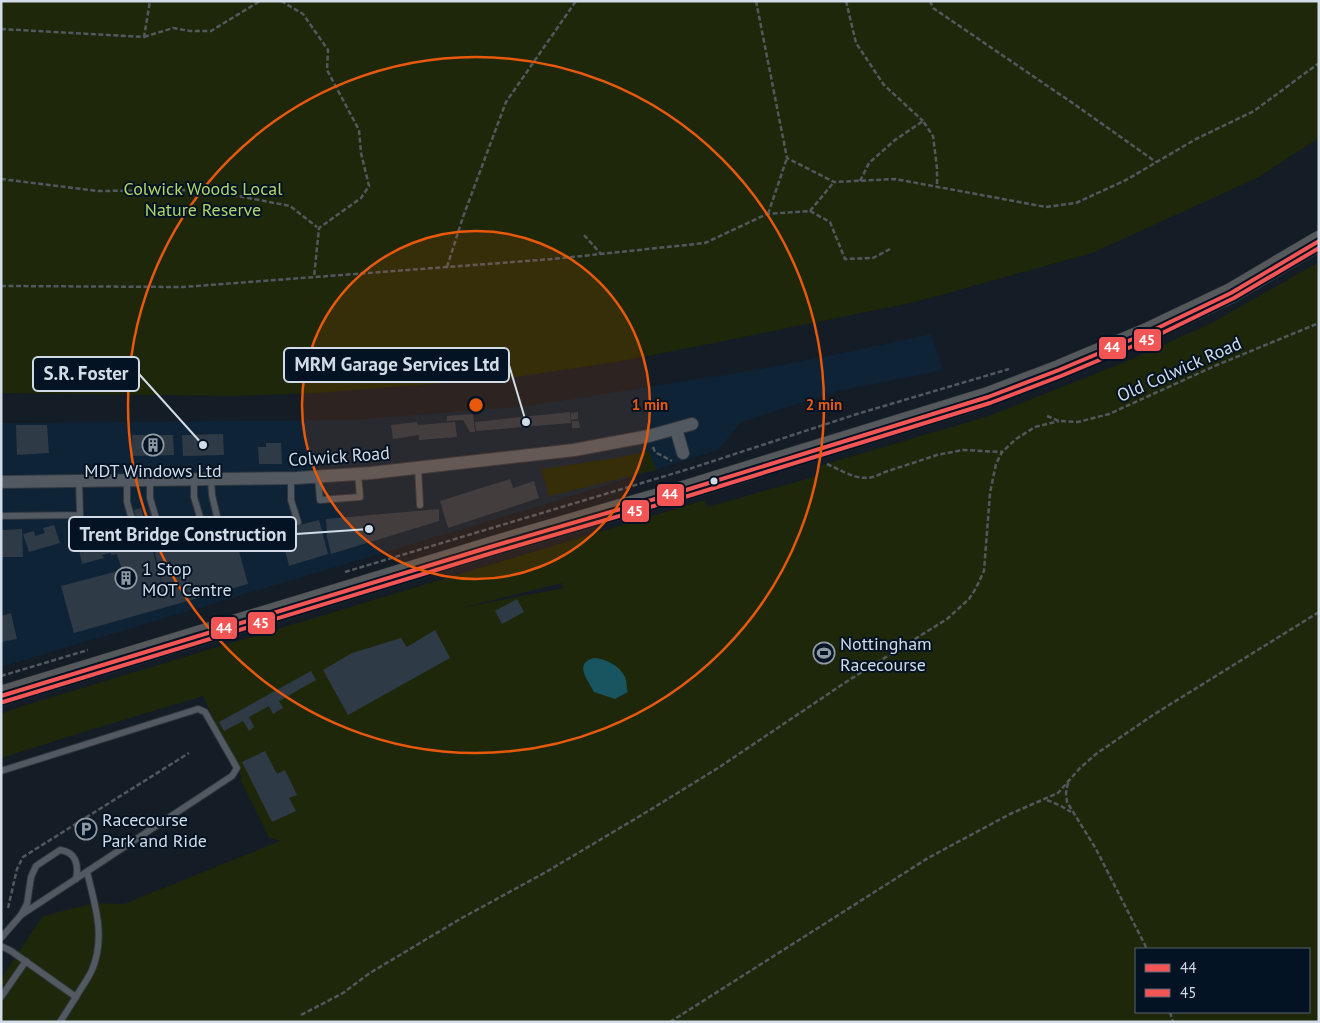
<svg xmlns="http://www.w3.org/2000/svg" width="1320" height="1023" viewBox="0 0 1320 1023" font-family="'PT Sans',sans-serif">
	<rect width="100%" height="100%" fill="#141d25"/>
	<polygon fill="#0f2336" points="931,334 943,370 838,391 741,422 718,450 533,508 1,667 1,423 352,420 528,406 750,371 853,351"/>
	<g fill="#1e270a" fill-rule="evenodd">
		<polygon points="1,1 1319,1 1319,138 1259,177 1092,253 915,302 704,345 616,362 509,378 316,393 231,396 1,393"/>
		<path d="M1319,262v760h-1318v-43l42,-63 52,-13 29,1 156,-63 -11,-4 -29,-58 2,-2 -39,-81 -110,33 -92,29v-44l25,-9 679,-205 3,7 109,-31 2,-10 170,-50 136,-54 87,-39zM562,583l2,5 -103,20zM1136,949h173v63h-173z"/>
		<polygon points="649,451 656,470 549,496 541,469 616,458"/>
	</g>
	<path fill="#195461" d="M594,658c12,1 25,7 31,19 2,4 1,10 3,15l-13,7 -21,-7c-6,-12 -21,-29 0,-34z"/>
	<g fill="#2e3a46">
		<polygon points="570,412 571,423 476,431 475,422"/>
		<polygon points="578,412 578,419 571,420 571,413"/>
		<polygon points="473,414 475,432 470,432 463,420 447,421 447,416"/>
		<polygon points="572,421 579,421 580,428 572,428"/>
		<polygon points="417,422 418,425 455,422 457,437 419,440 419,435 393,439 391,425"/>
		<polygon points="16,425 47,425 49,453 17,455"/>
		<polygon points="223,434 224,455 183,456 182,435"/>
		<polygon points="132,435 173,435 174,455 132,456"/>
		<polygon points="266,443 281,443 282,464 259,464 258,447 266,447"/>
		<polygon points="510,479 513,488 534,481 539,498 448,528 440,501"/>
		<polygon points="141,508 163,588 150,531 188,521 192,533 231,522 248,584 74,633 61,586 122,570 117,554 111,555 111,553 102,555 104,558 82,564 76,535 96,529 97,532 122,525 124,530 138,527 134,510"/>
		<polygon points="439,509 439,521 331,554 327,537 326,519"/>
		<polygon points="319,520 328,554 289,566 280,530"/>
		<polygon points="54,525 60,543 29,552 23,534 34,531 35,536 45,533 43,528"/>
		<polygon points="22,529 23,557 1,557 1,530"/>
		<polygon points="517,599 524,612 502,624 495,611"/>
		<polygon points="11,613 17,639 1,642 1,616"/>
		<polygon points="435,630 450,658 348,715 323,670 352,653 401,638 407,647"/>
		<polygon points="311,671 316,680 279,701 283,708 273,714 269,706 249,717 254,727 249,731 243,721 224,731 219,722"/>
		<polygon points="265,751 277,774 285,770 297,795 289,798 296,811 272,822 242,762"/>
	</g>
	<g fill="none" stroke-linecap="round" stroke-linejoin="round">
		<g stroke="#30363d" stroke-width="8">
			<g id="service">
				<polyline points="418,467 420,505"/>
				<polyline points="318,477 320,500 360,497 358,474"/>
				<polyline points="291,478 291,500 298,522"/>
				<polyline points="211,479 212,495 218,521"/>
				<polyline points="127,480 127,502 133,523"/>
				<polyline points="150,480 150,498 158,525"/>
				<polyline points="194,480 194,497 203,527"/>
				<polyline points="1,516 80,515 79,480"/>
				<polyline points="1,771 198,709 205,712 237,768 232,776 21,915"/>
				<path d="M1,938l20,-23 6,-11 4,-27 5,-11 24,-16c16,2 19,15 16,29"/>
				<path d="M1,946l10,5 65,46c5,-9 12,-18 16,-27 14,-33 3,-65 -5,-98"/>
				<polyline points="1,997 26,961"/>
				<polyline points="60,1022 76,997"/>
			</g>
		</g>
		<g stroke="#30363d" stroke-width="14">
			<g id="minor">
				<polyline points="676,429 683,453"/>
				<polyline points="1,482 297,478 371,473 574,450 649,436 692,424"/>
			</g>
		</g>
		<g stroke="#30363d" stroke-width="21">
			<polyline id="primary" points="1,696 490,547 686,490 988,397 1059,370 1147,333 1231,293 1319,241"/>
		</g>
		<g stroke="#51585e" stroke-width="2.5" stroke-dasharray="5 2.5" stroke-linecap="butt">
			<polyline points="281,1 303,14 328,50 327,70 359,130 361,153 369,186 361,198 319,228 314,277"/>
			<polyline points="756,1 787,158 834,182 895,179 1046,207 1076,203 1126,180 1196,139 1254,111 1319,63"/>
			<polyline points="846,1 856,43 884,85 923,121"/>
			<polyline points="930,1 933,8 1074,104 1156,162"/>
			<polyline points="1,29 144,37 150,1"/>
			<polyline points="144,37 173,28 190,31 211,31 260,1"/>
			<polyline points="1,179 98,191 207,190 290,206 317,227"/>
			<polyline points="860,181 869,163 895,140 923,121 933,136 937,168 937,186"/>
			<polyline points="810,211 834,182"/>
			<polyline points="768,214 787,158"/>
			<polyline points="584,235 601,254"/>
			<polyline points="447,267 463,217 506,102 576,1"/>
			<polyline points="1,286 183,287 553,259 705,243 767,214 810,211 830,222 845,259 873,258 890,249"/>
			<polyline points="1047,416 1059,421 1078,422 1109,414 1217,365 1319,323"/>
			<polyline points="653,447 655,452 672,461"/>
			<path d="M827,464c18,8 36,21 55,9l55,-18 26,-5 39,2"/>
			<polyline points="345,572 692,468 857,414 1009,369"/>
			<polyline points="1,676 88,650"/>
			<polyline points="1068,783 1066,793 1067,802 1096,849 1147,949"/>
			<polyline points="1047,800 1061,806 1071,812"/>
			<polyline points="8,908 17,869 23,857 189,753"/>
			<polyline points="1170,1012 1173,1022"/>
			<polyline points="301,1015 343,993 370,973 460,919 546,872 645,813 718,768 846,682 947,619 969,599 976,588 984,571 990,493 996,464 1002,452 1016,439 1035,427 1059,421"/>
			<polyline points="670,1022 928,858 1010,814 1058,793 1080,768 1096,754 1153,715 1319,612"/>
		</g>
		<use href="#service" stroke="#535960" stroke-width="6"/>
		<use href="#minor" stroke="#535960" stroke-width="12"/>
		<use href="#primary" stroke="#56595b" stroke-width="20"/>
		<g stroke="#041323" stroke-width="8">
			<polyline id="bus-1" points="1,696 490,547 686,490 988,397 1059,370 1147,333 1231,293 1319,241"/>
		</g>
		<g stroke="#041323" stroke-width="8">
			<polyline id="bus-2" points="3,702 492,553 688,496 990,403 1061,376 1150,339 1234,298 1319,248"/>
		</g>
		<use href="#bus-1" stroke="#f35454" stroke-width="4"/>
		<use href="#bus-2" stroke="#f35454" stroke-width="4"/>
	</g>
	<circle cx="476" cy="405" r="174" fill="#e8590c" fill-opacity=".12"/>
	<g fill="none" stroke="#e8590c" stroke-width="2.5">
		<circle cx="476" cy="405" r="174"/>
		<circle cx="476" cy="405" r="348"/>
	</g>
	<defs>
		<g id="building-ring" transform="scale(1.125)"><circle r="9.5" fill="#041323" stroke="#8f99a3" stroke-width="1.5"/><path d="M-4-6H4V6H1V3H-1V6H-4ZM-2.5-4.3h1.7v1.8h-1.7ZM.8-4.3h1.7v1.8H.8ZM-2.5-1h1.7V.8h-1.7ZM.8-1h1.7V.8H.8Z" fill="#8f99a3"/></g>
		<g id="stadium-ring" transform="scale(1.125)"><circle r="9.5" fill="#041323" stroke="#8f99a3" stroke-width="1.5"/><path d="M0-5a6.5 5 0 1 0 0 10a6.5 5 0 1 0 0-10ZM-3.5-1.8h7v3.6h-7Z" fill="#8f99a3"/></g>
		<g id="parking-ring" transform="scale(1.125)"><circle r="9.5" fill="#041323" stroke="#8f99a3" stroke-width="1.5"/><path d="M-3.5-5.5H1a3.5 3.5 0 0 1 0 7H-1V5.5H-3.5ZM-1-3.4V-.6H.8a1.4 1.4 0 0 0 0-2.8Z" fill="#8f99a3"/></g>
	</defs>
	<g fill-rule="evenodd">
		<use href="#building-ring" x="153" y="445"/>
		<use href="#building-ring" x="126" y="578"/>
		<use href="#stadium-ring" x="824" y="653"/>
		<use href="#parking-ring" x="86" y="829"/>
	</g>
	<circle fill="#d1dce7" stroke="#041323" stroke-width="2" cx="714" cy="481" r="4.5"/>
	<g text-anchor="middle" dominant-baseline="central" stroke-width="4" stroke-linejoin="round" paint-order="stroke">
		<g font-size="18" fill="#b3d56a" stroke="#041323">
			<text x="203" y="188">Colwick Woods Local<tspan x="203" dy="21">Nature Reserve</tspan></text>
		</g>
		<g font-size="18" fill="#d1dce7" stroke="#041323">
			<text transform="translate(1179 369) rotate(-24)">Old Colwick Road</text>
			<text transform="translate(339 456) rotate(-4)">Colwick Road</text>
		</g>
		<g font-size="18" fill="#d1dce7" stroke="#041323" text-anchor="start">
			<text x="153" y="470" text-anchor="middle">MDT Windows Ltd</text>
			<text x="142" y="568">1 Stop<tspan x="142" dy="21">MOT Centre</tspan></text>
			<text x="840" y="643">Nottingham<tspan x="840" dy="21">Racecourse</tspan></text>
			<text x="102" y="819">Racecourse<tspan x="102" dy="21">Park and Ride</tspan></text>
		</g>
	</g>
	<circle cx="476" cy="405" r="8" fill="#e8590c" stroke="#041323" stroke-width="2.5"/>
	<g font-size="15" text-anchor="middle" font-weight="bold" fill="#e8590c" stroke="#041323" stroke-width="4" stroke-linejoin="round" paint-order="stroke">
		<text x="650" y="410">1 min</text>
		<text x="824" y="410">2 min</text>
	</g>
	<path fill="none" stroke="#d1dce7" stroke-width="2" d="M526 422L509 365M203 445L139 374M369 529L296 534"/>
	<g fill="#d1dce7" stroke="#041323" stroke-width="2">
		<circle cx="526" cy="422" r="5"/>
		<circle cx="203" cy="445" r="5"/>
		<circle cx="369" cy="529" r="5"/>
	</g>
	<g fill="#041323" stroke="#d1dce7" stroke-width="2">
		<rect x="284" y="348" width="225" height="34" rx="5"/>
		<rect x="33" y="357" width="106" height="34" rx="5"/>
		<rect x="69" y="517" width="227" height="34" rx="5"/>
	</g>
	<g font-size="19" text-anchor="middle" font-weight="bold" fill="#d1dce7">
		<text x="397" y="371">MRM Garage Services Ltd</text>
		<text x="86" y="380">S.R. Foster</text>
		<text x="183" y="541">Trent Bridge Construction</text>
	</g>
	<g stroke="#041323" stroke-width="2">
		<rect x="1133" y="328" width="29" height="24" rx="5" fill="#f35454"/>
		<rect x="1098" y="336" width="29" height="24" rx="5" fill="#f35454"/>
		<rect x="656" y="483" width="29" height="24" rx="5" fill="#f35454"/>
		<rect x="621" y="499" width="29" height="24" rx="5" fill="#f35454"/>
		<rect x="247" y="611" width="29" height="24" rx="5" fill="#f35454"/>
		<rect x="210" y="616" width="28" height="24" rx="5" fill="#f35454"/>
	</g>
	<g font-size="14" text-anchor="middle" font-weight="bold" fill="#fff">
		<text x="1147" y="345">45</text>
		<text x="1112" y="352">44</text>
		<text x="670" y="499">44</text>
		<text x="635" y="516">45</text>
		<text x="261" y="628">45</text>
		<text x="224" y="633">44</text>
	</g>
	<rect width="1320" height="1023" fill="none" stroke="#d1dce7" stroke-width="5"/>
	<rect x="1135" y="948" width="175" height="65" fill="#041323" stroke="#566371"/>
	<rect x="1145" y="964" width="25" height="8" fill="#f35454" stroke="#566371"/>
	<text x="1180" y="973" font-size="15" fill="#d1dce7">44</text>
	<rect x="1145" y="989" width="25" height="8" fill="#f35454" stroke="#566371"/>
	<text x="1180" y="998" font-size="15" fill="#d1dce7">45</text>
</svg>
